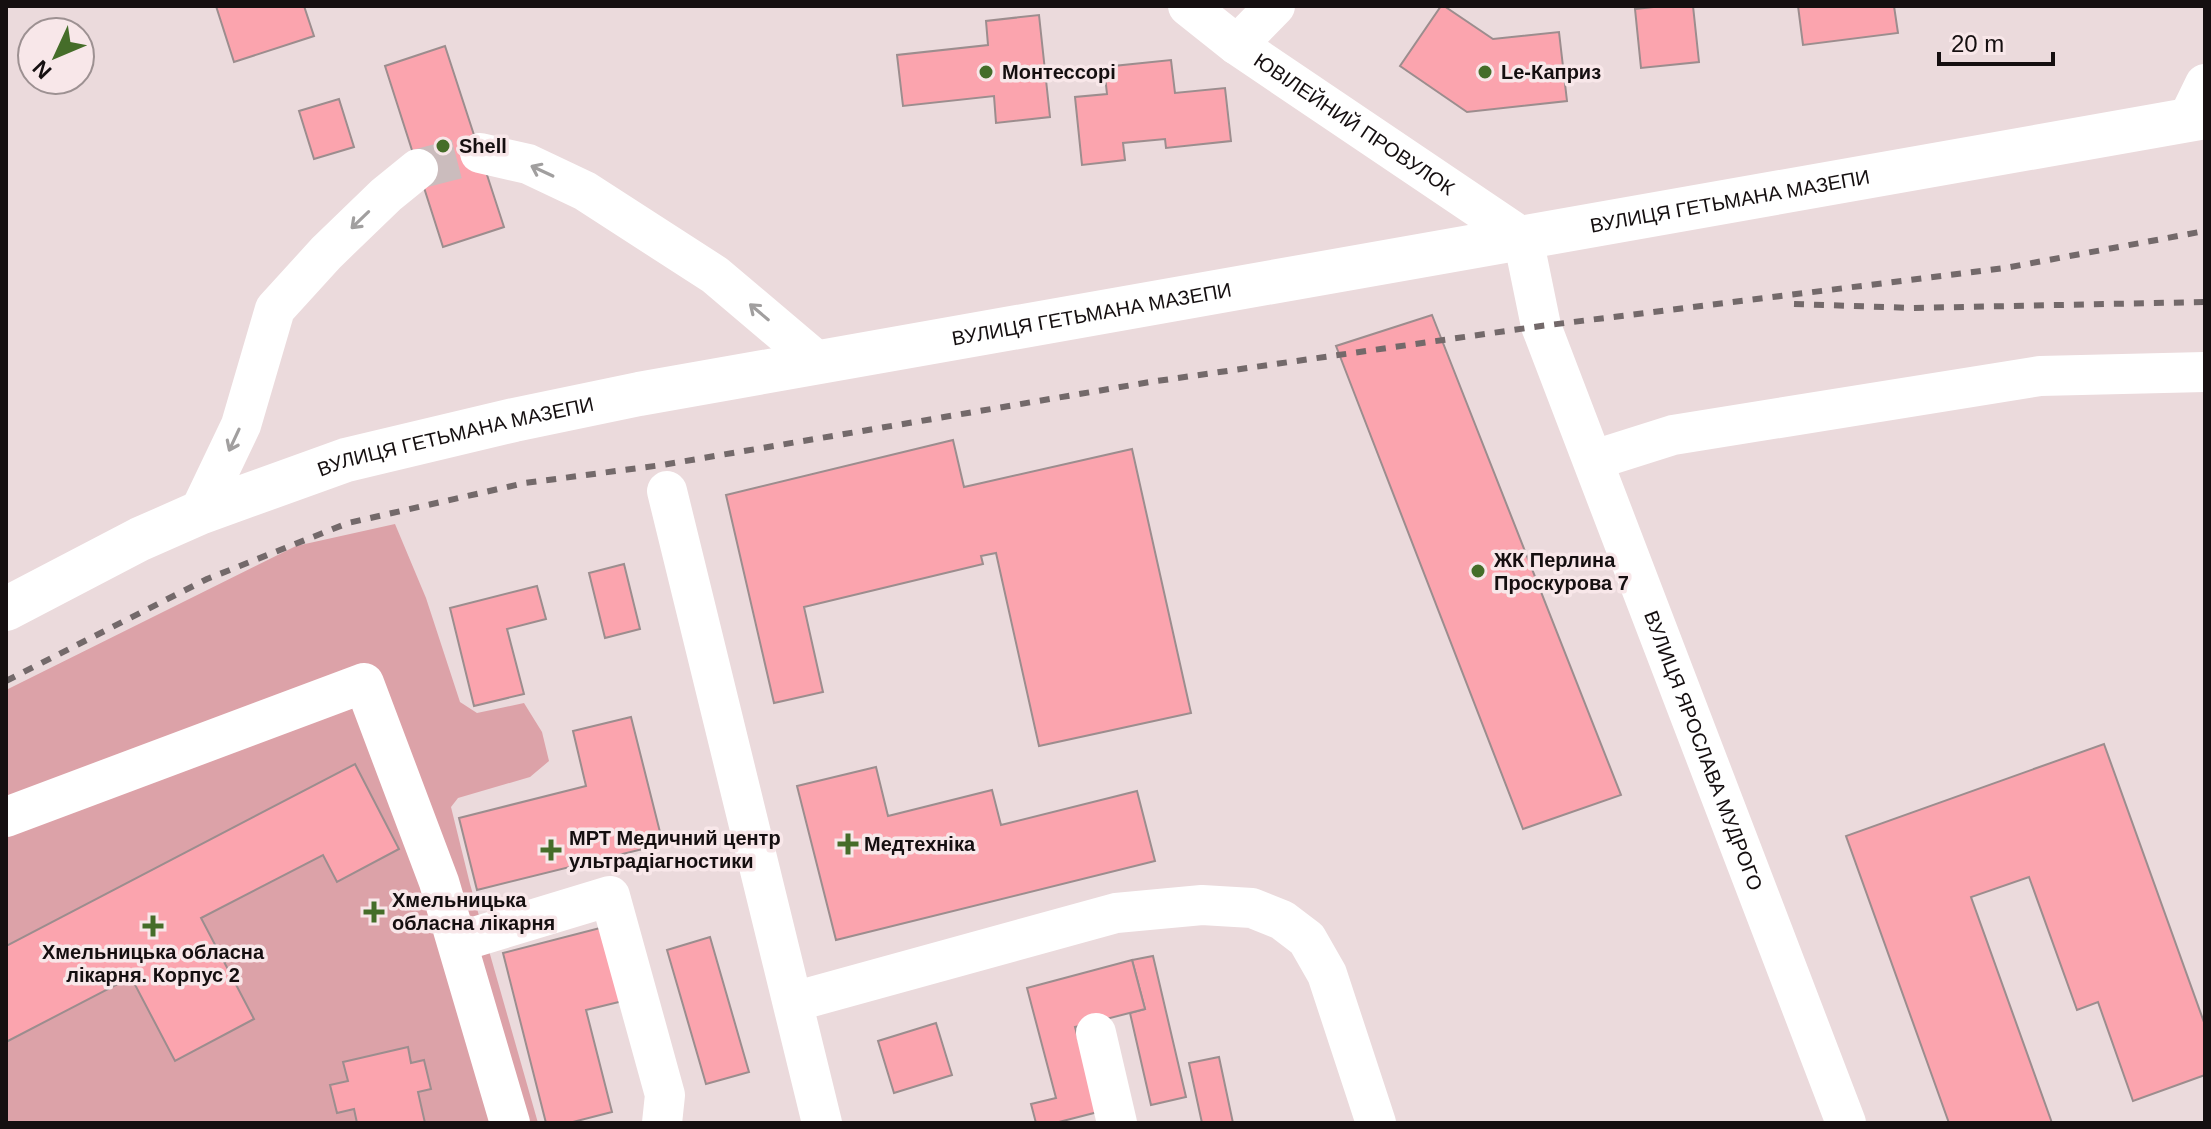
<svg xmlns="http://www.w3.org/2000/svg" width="2211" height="1129" viewBox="0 0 2211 1129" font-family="Helvetica,sans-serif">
	<rect width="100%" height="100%" fill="#ebdadc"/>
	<polygon fill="#dca2a8" points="395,524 426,598 460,702 477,713 524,703 542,732 549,761 530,777 458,798 451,807 470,884 538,1123 6,1123 6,690 296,546"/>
	<g fill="#fba4ae" stroke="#9c8d8e" stroke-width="2">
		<polygon points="216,6 304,6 314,36 234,62"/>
		<polygon points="1441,6 1444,6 1493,39 1559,32 1567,101 1467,112 1400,66"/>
		<polygon points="1663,6 1693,6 1699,62 1641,68 1635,9"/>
		<polygon points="1798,6 1894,6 1898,33 1803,45"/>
		<polygon points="1039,15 1050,117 996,123 994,96 903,106 897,55 988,45 986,21"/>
		<polygon points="445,46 504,227 443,247 385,66"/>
		<polygon points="1171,60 1175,93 1225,88 1231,141 1166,148 1165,139 1123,143 1125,160 1082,165 1075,97 1107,94 1104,67"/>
		<polygon points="339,99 354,147 314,159 299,111"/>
		<polygon points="1432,315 1621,795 1523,829 1336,346"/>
		<polygon points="953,440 964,487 1132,449 1191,713 1039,746 996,553 981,556 983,564 804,607 823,692 774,703 726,495"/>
		<polygon points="624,564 640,629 605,638 589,573"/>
		<polygon points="537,586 546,619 507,629 524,694 474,706 450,608"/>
		<polygon points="631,717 663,844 477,890 459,818 586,786 573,731"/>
		<polygon points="2104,744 2205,1025 2205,1075 2133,1101 2098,1002 2077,1010 2029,877 1971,897 2052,1123 1949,1123 1846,836"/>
		<polygon points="355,764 399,849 337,882 323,855 201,918 254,1019 175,1061 131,977 6,1042 6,946"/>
		<polygon points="876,767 888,816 992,790 1001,825 1137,791 1155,861 836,940 797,786"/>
		<polygon points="604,927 623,1001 586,1010 612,1112 569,1123 546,1123 503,953"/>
		<polygon points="710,937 749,1072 706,1084 667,950"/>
		<polygon points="1153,956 1186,1097 1151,1105 1130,1013 1145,1009 1132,960"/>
		<polygon points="1132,960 1145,1009 1075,1027 1098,1112 1055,1123 1036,1123 1031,1104 1056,1098 1027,988"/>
		<polygon points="936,1023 952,1075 894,1093 878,1041"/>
		<polygon points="408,1047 411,1063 424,1060 431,1089 418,1092 425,1123 357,1123 354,1109 337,1113 330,1085 348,1081 343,1062"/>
		<polygon points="1219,1057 1233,1123 1202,1123 1189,1063"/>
	</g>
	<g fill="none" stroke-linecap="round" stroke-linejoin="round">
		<polyline stroke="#cbbcbd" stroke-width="40" stroke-dasharray="40 20" stroke-linecap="butt" points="418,169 480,153"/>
		<g stroke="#fff" stroke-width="40">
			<path id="s1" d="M1188,6l49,39 286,193 18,88 305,797"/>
			<polyline points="1237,45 1275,6"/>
			<polyline points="2187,121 2205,84"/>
			<polyline points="480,153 528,164 585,191 715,275 819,363"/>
			<polyline points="1594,460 1673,435 2040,376 2205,372"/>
			<polyline points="667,491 822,1123"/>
			<polyline points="199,513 241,425 275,309 326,253 386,195 418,169"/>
			<polyline points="6,817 364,683 439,882 510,1123"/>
			<polyline points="458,942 610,896 665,1095 662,1123"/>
			<polyline points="793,1002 1116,913 1202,905 1252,908 1282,920 1307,939 1327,974 1376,1123"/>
			<polyline points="1096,1033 1117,1123"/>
		</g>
		<path stroke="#fff" stroke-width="44" id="s2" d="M6,609l134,-70 59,-26 147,-53 168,-40 125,-26 1566,-277"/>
		<g stroke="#73696a" stroke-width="6" stroke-dasharray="10 10" stroke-linecap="butt">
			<polyline points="1794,304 1913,308 2205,302"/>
			<polyline points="6,681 207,579 348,523 525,483 662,465 1150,382 1541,326 2005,268 2205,231"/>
		</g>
	</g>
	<defs><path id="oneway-shaft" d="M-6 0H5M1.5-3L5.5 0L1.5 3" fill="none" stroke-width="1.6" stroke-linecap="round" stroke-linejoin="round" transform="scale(2)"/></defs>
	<g stroke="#a19f9f">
		<use href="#oneway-shaft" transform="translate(542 171) rotate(-155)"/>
		<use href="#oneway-shaft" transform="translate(360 220) rotate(136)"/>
		<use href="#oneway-shaft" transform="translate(759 312) rotate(-140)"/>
		<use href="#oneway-shaft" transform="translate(234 440) rotate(115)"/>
	</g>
	<g fill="#456d29" stroke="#f8e7e9" stroke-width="3">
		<circle cx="986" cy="72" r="8"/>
		<circle cx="1485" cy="72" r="8"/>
		<circle cx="443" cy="146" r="8"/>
		<circle cx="1478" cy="571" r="8"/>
		<path d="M844 832h8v8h8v8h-8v8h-8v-8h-8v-8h8z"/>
		<path d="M547 838h8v8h8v8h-8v8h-8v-8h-8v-8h8z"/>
		<path d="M370 900h8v8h8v8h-8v8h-8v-8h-8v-8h8z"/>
		<path d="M149 914h8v8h8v8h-8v8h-8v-8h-8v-8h8z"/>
	</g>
	<g text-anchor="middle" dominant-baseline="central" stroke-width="7" stroke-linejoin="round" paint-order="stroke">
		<g font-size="20" font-weight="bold" fill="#150f10" stroke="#f8e7e9" text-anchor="start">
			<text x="1002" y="72">Монтессорі</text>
			<text x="1501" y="72">Le-Каприз</text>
			<text x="459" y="146">Shell</text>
			<text x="1494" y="560">ЖК Перлина<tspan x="1494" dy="23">Проскурова 7</tspan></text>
			<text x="569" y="838">МРТ Медичний центр<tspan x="569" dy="23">ультрадіагностики</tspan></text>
			<text x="864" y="844">Медтехніка</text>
			<text x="392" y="900">Хмельницька<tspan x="392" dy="23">обласна лікарня</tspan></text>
			<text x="153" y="952" text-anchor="middle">Хмельницька обласна<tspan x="153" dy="23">лікарня. Корпус 2</tspan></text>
		</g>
		<g font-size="20" fill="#150f10" stroke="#f8e7e9">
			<text stroke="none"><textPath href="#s1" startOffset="204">ЮВІЛЕЙНИЙ ПРОВУЛОК</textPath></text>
			<text stroke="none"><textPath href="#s2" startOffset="1780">ВУЛИЦЯ ГЕТЬМАНА МАЗЕПИ</textPath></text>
			<text stroke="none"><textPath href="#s2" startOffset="1132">ВУЛИЦЯ ГЕТЬМАНА МАЗЕПИ</textPath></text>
			<text stroke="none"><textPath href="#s2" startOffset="484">ВУЛИЦЯ ГЕТЬМАНА МАЗЕПИ</textPath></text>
			<text stroke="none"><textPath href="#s1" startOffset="952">ВУЛИЦЯ ЯРОСЛАВА МУДРОГО</textPath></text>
		</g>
	</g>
	<rect width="2211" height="1129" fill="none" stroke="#150f10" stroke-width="16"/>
	<g transform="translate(56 56) rotate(226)"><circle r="38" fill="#f8e7e9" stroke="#9d9192" stroke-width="2"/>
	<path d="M0-6L14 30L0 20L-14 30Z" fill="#456d29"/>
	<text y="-12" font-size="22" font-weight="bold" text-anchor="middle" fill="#150f10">N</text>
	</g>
	<path d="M1939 52v12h114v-12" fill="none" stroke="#150f10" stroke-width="4"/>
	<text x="1951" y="52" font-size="24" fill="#150f10" stroke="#f8e7e9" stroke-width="6" paint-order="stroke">20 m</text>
</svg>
